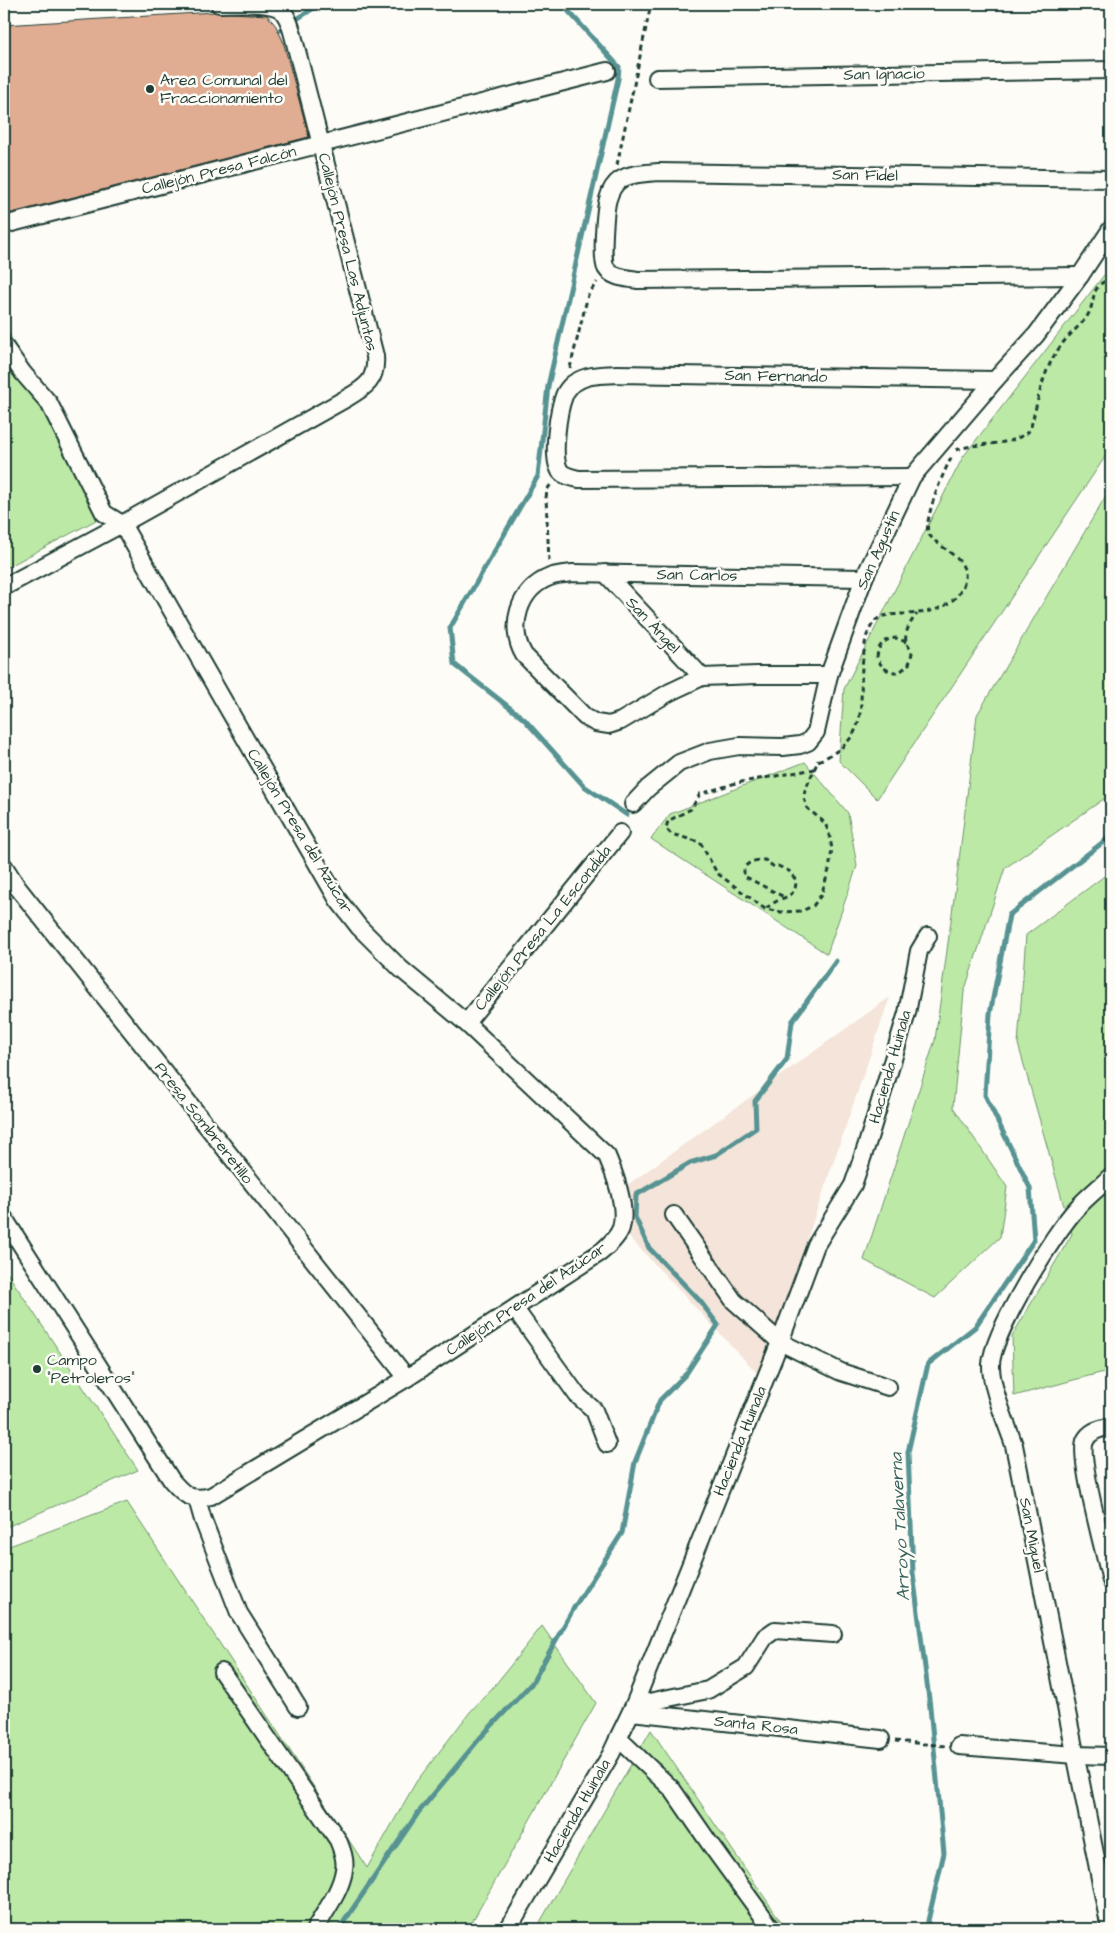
<svg xmlns="http://www.w3.org/2000/svg" width="1115" height="1933" viewBox="0 0 1115 1933" font-family="'Architects Daughter',sans-serif">
	<rect width="100%" height="100%" fill="#fdfcf7"/>
	<filter id="ink" filterUnits="userSpaceOnUse"><feTurbulence type="fractalNoise" baseFrequency=".02" numOctaves="2"/><feDisplacementMap in="SourceGraphic" scale="10" xChannelSelector="R" yChannelSelector="G"/><feConvolveMatrix kernelMatrix="1 2 1 2 8 2 1 2 1" color-interpolation-filters="sRGB"/></filter>
	<g filter="url(#ink)">
		<polygon fill="#f4e4d9" points="890,997 760,1376 628,1236 626,1186"/>
		<g fill="#bde9a6" stroke="#6e936d">
			<polygon points="1111,266 1111,448 877,799 839,761 844,689 963,457"/>
			<polygon points="4,323 98,519 4,569"/>
			<polygon points="1111,487 1111,794 1005,868 964,992 953,1107 1007,1187 1000,1237 935,1298 864,1260 935,1040 957,876 977,715"/>
			<polygon points="805,762 848,813 857,866 827,954 651,839 670,814"/>
			<polygon points="1111,871 1111,1370 1014,1396 1012,1336 1072,1234 1018,1044 1026,935"/>
			<polygon points="4,1268 138,1470 4,1528"/>
			<polygon points="127,1502 367,1868 416,1782 470,1712 495,1685 542,1626 596,1703 468,1929 4,1929 4,1548"/>
			<polygon points="651,1730 786,1929 536,1929"/>
		</g>
		<g fill="none" stroke-linecap="round" stroke-linejoin="round">
			<g stroke="#569392" stroke-width="5">
				<polyline points="562,4 619,67 618,79 548,386 538,476 450,628 454,664 524,719 584,786 627,815"/>
				<polyline points="274,34 320,4"/>
				<polyline points="339,1929 418,1813 480,1738 532,1683 575,1606 622,1533 635,1462 660,1400 686,1374 718,1325 700,1301 649,1248 635,1217 636,1195 690,1163 716,1155 756,1128 755,1101 787,1059 792,1022 836,961"/>
				<polyline points="926,1929 944,1853 930,1707 913,1573 908,1452 928,1364 975,1327 1034,1240 1030,1188 985,1095 990,1014 1009,915 1111,836"/>
			</g>
		</g>
		<polygon fill="#e0ad93" stroke="#1f3d34" points="214,12 267,15 276,26 283,41 309,137 4,215 4,25"/>
		<g fill="none" stroke-linecap="round" stroke-linejoin="round">
			<g stroke="#1f3d34" stroke-width="20">
				<g id="minor">
					<polyline points="657,78 1111,70"/>
					<polyline points="4,225 607,71"/>
					<path d="M1080,276l-443,4c-10,-2 -25,-2 -31,-12 -5,-8 -1,-59 2,-69 2,-7 6,-15 12,-19 10,-7 26,-7 38,-8l453,7"/>
					<path d="M4,346l19,27 26,30 55,110 18,11 216,376 21,27 42,42 65,54 141,133c8,19 20,52 14,72 -3,9 -13,18 -20,24l-194,126 -196,118c-20,5 -26,0 -39,-15l-168,-263"/>
					<path d="M912,477l-333,2c-8,-2 -17,-3 -20,-10 -7,-14 -1,-58 5,-73 1,-4 7,-12 12,-14 12,-8 28,-7 41,-8l378,6"/>
					<polyline points="605,573 702,677"/>
					<path d="M4,587l118,-63 225,-126c19,-11 30,-18 28,-42l-79,-309c-3,-11 -5,-25 -12,-34 -9,-13 -50,-9 -65,-9"/>
					<path d="M829,675h-72l-55,2 -32,15 -49,29 -12,4 -13,-2 -11,-6 -61,-62c-16,-27 -6,-66 26,-78 6,-3 16,-3 23,-4l291,5"/>
					<polyline points="633,804 648,788 679,763 710,751 739,746 783,747 800,745 808,742 816,732 829,675 864,578 912,477 995,380 1036,335 1080,276 1111,229"/>
					<polyline points="4,866 18,888 407,1378"/>
					<polyline points="466,1023 620,833"/>
					<polyline points="674,1215 734,1301 780,1342 841,1372 888,1387"/>
					<polyline points="515,1309 577,1395 594,1410 607,1444"/>
					<path d="M1111,1426c-10,3 -21,4 -26,15 -7,16 21,117 26,140"/>
					<polyline points="197,1499 203,1520 239,1613 298,1707"/>
					<path d="M222,1672l116,168c4,10 8,20 6,30 -3,21 -19,41 -29,59"/>
					<polyline points="634,1705 708,1690 746,1667 765,1637 775,1630 833,1634"/>
					<polyline points="959,1746 1076,1755 1111,1756"/>
					<polyline points="508,1929 611,1754 634,1705 780,1342 816,1245 853,1185 868,1141 907,1013 919,951 928,936"/>
					<polyline points="772,1929 710,1844 672,1789 618,1738 631,1712 881,1739"/>
					<path d="M1110,1929l-96,-484c-7,-21 -24,-59 -23,-81 2,-32 63,-132 87,-157 10,-11 22,-20 33,-31"/>
				</g>
			</g>
			<g stroke="#1f3d34" stroke-width="3" stroke-dasharray="5 4" stroke-linecap="butt">
				<polyline points="617,165 651,4"/>
				<polyline points="570,368 588,295 597,282"/>
				<path d="M956,450c24,-9 55,-2 74,-20 8,-28 12,-59 30,-83 7,-11 18,-19 26,-29 11,-15 2,-33 25,-39"/>
				<polyline points="549,561 546,498 547,490 551,484"/>
				<path d="M906,642l-10,-4c-12,1 -18,7 -19,19 4,11 11,16 23,15l9,-8 3,-11c-1,-4 -5,-8 -6,-11 -2,-10 5,-21 11,-28"/>
				<path d="M818,761c59,-25 37,-60 46,-109 1,-6 1,-14 4,-19 2,-5 6,-13 11,-15 7,-4 15,-3 22,-4 23,0 52,-4 62,-28 12,-29 -29,-38 -35,-54 -4,-13 16,-63 24,-75"/>
				<polyline points="815,769 736,783 700,794 691,809 668,821 666,828 671,834 700,842 717,873 765,909 781,912 801,911 813,906 821,895 829,870 832,849 829,833 825,823 807,808 804,798 805,790 818,761 818,760"/>
				<path d="M766,908c5,-3 11,-8 18,-10 9,-4 12,-7 12,-18l-7,-9 -11,-5 -4,1 -9,-7c-9,0 -16,1 -21,8v8l40,21"/>
				<polyline points="895,1741 946,1746"/>
			</g>
			<use href="#minor" stroke="#fdfcf7" stroke-width="16"/>
		</g>
	</g>
	<g fill="#1f3d34" stroke="#fdfcf7" stroke-width="2">
		<circle cx="150" cy="89" r="5"/>
		<circle cx="37" cy="1369" r="5"/>
	</g>
	<g text-anchor="middle" dominant-baseline="central" stroke-width="5" stroke-linejoin="round" paint-order="stroke">
		<g font-size="16" fill="#1f3d34" stroke="#fdfcf7">
			<text transform="translate(884 74) rotate(-1)">San Ignacio</text>
			<text transform="translate(219 170) rotate(-14)">Callejón Presa Falcón</text>
			<text transform="translate(865 175) rotate(1)">San Fidel</text>
			<text transform="translate(348 252) rotate(76)">Callejón Presa Las Adjuntas</text>
			<text transform="translate(776 376) rotate(1)">San Fernando</text>
			<text transform="translate(878 550) rotate(-66)">San Agustín</text>
			<text transform="translate(697 575) rotate(1)">San Carlos</text>
			<text transform="translate(653 625) rotate(47)">San Ángel</text>
			<text transform="translate(300 831) rotate(59)">Callejón Presa del Azúcar</text>
			<text transform="translate(543 928) rotate(-51)">Callejón Presa La Escondida</text>
			<text transform="translate(890 1067) rotate(-74)">Hacienda Huinala</text>
			<text transform="translate(204 1123) rotate(52)">Presa Sombreretillo</text>
			<text transform="translate(526 1299) rotate(-34)">Callejón Presa del Azúcar</text>
			<text transform="translate(740 1441) rotate(-68)">Hacienda Huinala</text>
			<text transform="translate(1032 1535) rotate(79)">San Miguel</text>
			<text transform="translate(756 1725) rotate(6)">Santa Rosa</text>
			<text transform="translate(577 1811) rotate(-60)">Hacienda Huinala</text>
		</g>
		<g font-size="16" fill="#1f3d34" stroke="#fdfcf7" text-anchor="start">
			<text x="160" y="80">Area Comunal del<tspan x="160" dy="18">Fraccionamiento</tspan></text>
			<text x="47" y="1360">Campo<tspan x="47" dy="18">"Petroleros"</tspan></text>
		</g>
		<g font-size="18" font-style="italic" fill="#36615b" stroke="#fdfcf7">
			<text transform="translate(900 1527) rotate(-93)">Arroyo Talaverna</text>
		</g>
	</g>
	<rect width="1115" height="1933" fill="none" stroke="#fdfcf7" stroke-width="20"/>
	<rect x="10" y="10" width="1095" height="1913" fill="none" stroke="#1f3d34" stroke-width="2" filter="url(#ink)"/>
</svg>
